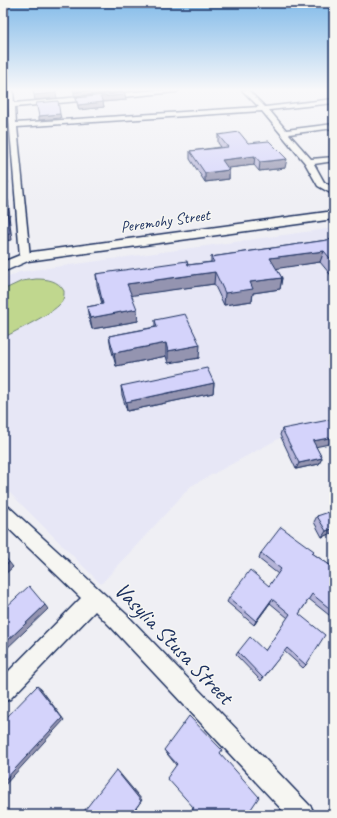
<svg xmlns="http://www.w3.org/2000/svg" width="337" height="818" viewBox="0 0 337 818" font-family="Caveat,sans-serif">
	<rect width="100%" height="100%" fill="#efeff4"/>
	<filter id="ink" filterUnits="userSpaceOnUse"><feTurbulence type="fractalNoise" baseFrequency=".025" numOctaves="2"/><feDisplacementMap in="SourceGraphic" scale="8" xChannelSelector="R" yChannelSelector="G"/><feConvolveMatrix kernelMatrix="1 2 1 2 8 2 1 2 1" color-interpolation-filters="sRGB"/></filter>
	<g filter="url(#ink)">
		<polygon fill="#e7e7f6" points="334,228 334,422 304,425 191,486 101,584 3,486 3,280 19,272"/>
		<path fill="#c0d78e" stroke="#6e8376" d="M36,279c11,0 22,1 28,12 0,4 0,8 -3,12 -9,11 -44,27 -58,35v-48l19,-9z"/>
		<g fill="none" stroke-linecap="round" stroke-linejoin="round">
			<g stroke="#1b2f5e" stroke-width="3">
				<g id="street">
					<polygon points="7,90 13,90 14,103 156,90 179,90 176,92 15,107 16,123 259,107 242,90 248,90 265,107 334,99 334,103 269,110 286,130 334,124 334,128 289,134 311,159 334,157 334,161 314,164 324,182 334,188 334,195 318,186 305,163 262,111 17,127 30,257 29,259 21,259 20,257"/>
					<polygon points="3,504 9,507 126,614 311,807 315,815 287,815 112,628 95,611 10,699 3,702 3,677 81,598 3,523"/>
				</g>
			</g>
			<g stroke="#1b2f5e" stroke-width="3">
				<polygon id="secondary" points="334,211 334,219 28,261 3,272 3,262 25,253"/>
			</g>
			<use href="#street" fill="#f6f6f2" fill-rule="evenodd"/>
			<use href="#secondary" fill="#f6f6f2" fill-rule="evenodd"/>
		</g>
		<g fill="#b6b5d8" stroke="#1b2f5e">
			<polygon points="125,95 126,100 103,102 104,107 79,110 77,103 76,98"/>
			<polygon points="218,135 248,143 285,168 259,171 254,165 228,168 229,170 229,179 205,182 190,159 190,151 221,147 218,143"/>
			<polygon points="334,239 334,279 320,262 276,268 282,278 280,289 253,293 252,301 224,305 214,284 131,295 138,321 92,329 89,319 87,307 102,304 97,285 96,274 188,265 211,262 211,257"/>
			<polygon points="155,320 199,358 168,363 166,356 116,366 111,348 109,336 155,327"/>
			<polygon points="214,383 213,393 127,411 122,395 121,386"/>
			<polygon points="282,429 316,447 322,458 319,464 296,469 280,435"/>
			<polygon points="334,514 334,532 322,537 314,522 317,516"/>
			<polygon points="261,553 312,553 334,568 334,619 309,599 299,614 306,665 303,668 284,651 261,681 236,655 238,652 265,651 288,618 270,603 254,625 227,602 229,598 269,586 278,574 259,559"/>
			<polygon points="164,750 220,753 247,815 218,815 215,812 195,815 191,810 193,808 176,765"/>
		</g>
		<g fill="#9494b0" stroke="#1b2f5e">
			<polygon points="99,90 122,90 122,92 74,96 74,92"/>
			<polygon points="56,93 57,98 35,100 34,95"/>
			<polygon points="125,95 126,100 101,102 100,97"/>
			<polygon points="103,102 104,107 79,110 78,105"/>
			<polygon points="3,110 5,149 3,150"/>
			<polygon points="60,114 61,118 39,120 39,116"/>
			<polygon points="255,156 254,165 221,169 222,160"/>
			<polygon points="287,159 285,168 259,171 260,162"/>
			<polygon points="3,161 8,183 6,184 6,189 10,216 9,216 12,240 3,241 5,183"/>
			<polygon points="229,170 229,179 205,182 205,173"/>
			<polygon points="324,251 320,262 267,270 270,258"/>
			<polygon points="215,272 214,284 128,296 127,284"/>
			<polygon points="282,278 280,289 253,293 252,301 224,305 225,293 250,282"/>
			<polygon points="137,309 138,321 92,329 90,318"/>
			<polygon points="166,343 166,356 116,366 114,353"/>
			<polygon points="200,345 199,358 168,363 168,351"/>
			<polygon points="214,383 213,393 127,411 126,402"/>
			<polygon points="334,437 334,443 310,448 313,441"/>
			<polygon points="322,458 319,464 296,469 299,463"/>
			<polygon points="334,528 334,532 322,537 326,531"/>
			<polygon points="3,529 6,534 3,536"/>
			<polygon points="9,562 13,567 3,576 3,568"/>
			<polygon points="272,599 270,603 254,625 256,621"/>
			<polygon points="45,605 48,609 3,652 5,654 3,655 3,645"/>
			<polygon points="37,686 41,689 64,720 3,787 3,782"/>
			<polygon points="116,770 117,770 142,800 131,815"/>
		</g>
		<g fill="#d4d3fb" stroke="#1b2f5e">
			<polygon points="33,90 56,90 56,93 34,95"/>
			<polygon points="73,90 99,90 74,92"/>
			<polygon points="125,93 125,95 100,97 103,102 78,105 76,98"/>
			<polygon points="58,101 60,114 39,116 36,103"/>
			<polygon points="239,132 248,143 269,141 287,159 260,162 255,156 222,160 229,170 205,173 190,151 228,147 218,135"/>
			<polygon points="3,162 7,177 5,177 5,183 9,209 7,210 10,233 3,234"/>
			<polygon points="334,239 334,263 324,251 270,258 282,278 250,282 253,289 225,293 215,272 127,284 137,309 90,318 87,307 103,304 96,274 187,261 188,265 214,262 211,257"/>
			<polygon points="185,314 200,345 168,351 166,343 114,353 109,336 157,327 155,320"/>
			<polygon points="207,368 214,383 126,402 121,386"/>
			<polygon points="334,419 334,437 313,441 322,458 299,463 282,429"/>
			<polygon points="332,511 334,514 334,528 326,531 317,516"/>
			<polygon points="281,527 314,551 312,553 334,568 334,612 312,594 299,614 325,635 306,665 287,648 263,678 238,652 250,637 265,651 290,614 272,599 256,621 229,598 250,570 269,586 281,569 261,553"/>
			<polygon points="3,555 9,562 3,568"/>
			<polygon points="29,586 45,605 3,645 3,610"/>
			<polygon points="37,686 62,718 3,782 3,721"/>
			<polygon points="189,716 222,750 220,753 259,797 247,815 218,815 215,811 213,815 195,815 192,811 194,808 167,778 177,764 164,750"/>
			<polygon points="116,770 141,801 131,815 81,815"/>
			<polygon points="169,811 172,815 165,815"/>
		</g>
	</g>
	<linearGradient id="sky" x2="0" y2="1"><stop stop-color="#83bbe9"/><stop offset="0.44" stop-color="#f8f8fa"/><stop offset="1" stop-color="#f8f8fa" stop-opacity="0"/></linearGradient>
	<rect width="337" height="204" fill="url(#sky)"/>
	<g text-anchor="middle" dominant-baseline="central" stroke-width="3" stroke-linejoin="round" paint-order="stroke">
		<g font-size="16" fill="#1b2f5e" stroke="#f6f6f2">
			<text transform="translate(165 221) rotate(-8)">Peremohy Street</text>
		</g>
		<g font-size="23" fill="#1b2f5e" stroke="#f6f6f2">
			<text transform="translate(174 643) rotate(46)">Vasylia Stusa Street</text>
		</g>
	</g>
	<rect width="337" height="818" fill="none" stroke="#f6f6f2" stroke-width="16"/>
	<rect x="8" y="8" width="321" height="802" fill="none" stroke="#1b2f5e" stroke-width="1.5" filter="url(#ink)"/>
</svg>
